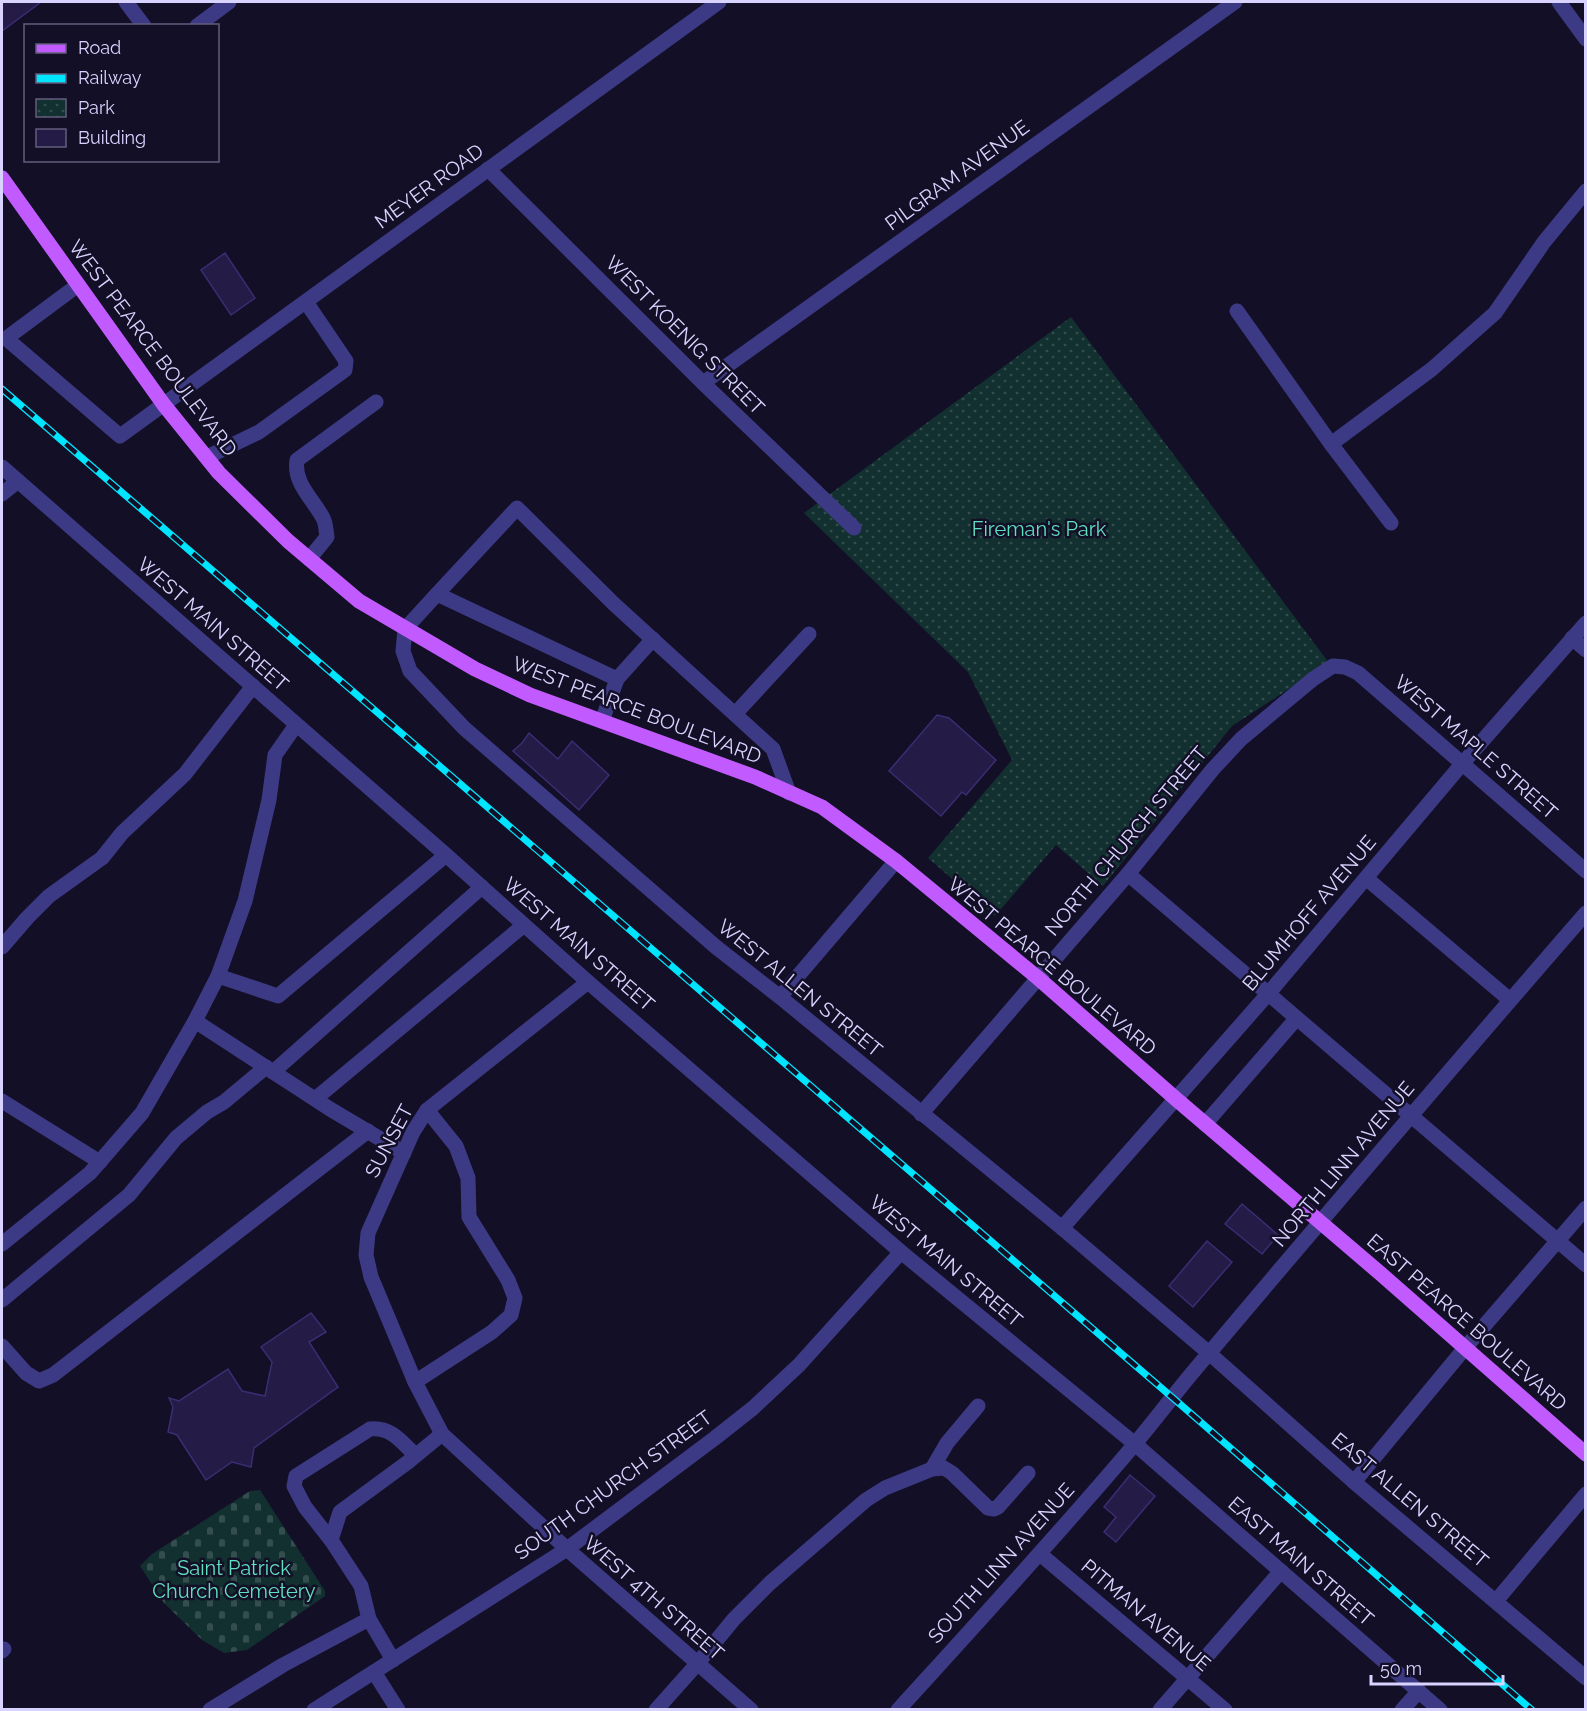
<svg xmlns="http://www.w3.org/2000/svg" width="1587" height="1711" viewBox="0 0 1587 1711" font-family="Raleway,sans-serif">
	<defs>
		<pattern id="cemetery-stones" width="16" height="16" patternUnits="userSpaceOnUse" patternTransform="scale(1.5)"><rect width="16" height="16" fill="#12302f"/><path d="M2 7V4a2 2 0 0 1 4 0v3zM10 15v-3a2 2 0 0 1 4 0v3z" fill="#344d4e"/></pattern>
		<pattern id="park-dots" width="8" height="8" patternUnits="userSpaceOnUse" patternTransform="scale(1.5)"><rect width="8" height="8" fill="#12302f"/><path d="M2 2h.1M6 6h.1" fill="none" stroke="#344d4e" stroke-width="1.8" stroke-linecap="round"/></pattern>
	</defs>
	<rect width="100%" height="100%" fill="#130f26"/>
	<polygon fill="url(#cemetery-stones)" points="260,1490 325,1591 325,1596 247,1650 224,1653 202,1640 164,1603 140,1566 152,1554 250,1491"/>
	<polygon fill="url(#park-dots)" points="1071,317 1329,663 1232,726 1103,886 1056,845 995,916 928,858 1012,760 968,672 804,513"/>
	<g fill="#241b47" stroke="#3b2d73" stroke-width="1.5">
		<polygon points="2,2 41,2 2,31"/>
		<polygon points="225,253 255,298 231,315 201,270"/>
		<polygon points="937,715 949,718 996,760 966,795 962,792 941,816 889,771"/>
		<polygon points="529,733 558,759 572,741 609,775 579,810 513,751 522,743"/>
		<polygon points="1242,1204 1278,1235 1262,1254 1225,1224"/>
		<polygon points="1207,1241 1232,1262 1193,1307 1169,1286"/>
		<polygon points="311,1313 326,1332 309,1342 338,1387 254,1448 251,1467 232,1462 206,1480 177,1435 168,1432 173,1407 169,1398 179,1401 228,1369 242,1391 265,1396 272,1362 261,1347"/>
		<polygon points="1130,1475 1155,1496 1116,1542 1104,1532 1116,1517 1104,1507"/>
	</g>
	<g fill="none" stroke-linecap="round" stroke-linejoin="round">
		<g stroke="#3d3a85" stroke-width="15">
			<polyline points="126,2 144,26"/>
			<polyline points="1559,2 1586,39"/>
			<polyline points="197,26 229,2"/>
			<polyline points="488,169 703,383 854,528"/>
			<polyline points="78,285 8,337 8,340 120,436 719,2"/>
			<polyline points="1237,311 1331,444 1391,523"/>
			<polyline points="703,383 1235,2"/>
			<polyline points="1331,444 1432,369 1495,313 1544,242 1586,191"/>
			<polyline points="207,457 259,432 345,370 346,361 306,302"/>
			<polyline points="2,467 446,855 588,982 901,1252 1135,1444 1440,1710"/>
			<polyline points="2,494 18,481"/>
			<path d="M309,559l18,-22c-1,-6 -1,-14 -4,-19 -10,-19 -30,-35 -26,-58l79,-58"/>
			<polyline points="437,594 517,508 614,604 773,749 789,793"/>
			<polyline points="1572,638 1586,650"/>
			<polyline points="617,679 653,639"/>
			<polyline points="735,714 809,634"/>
			<polyline points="602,721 617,679 437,594 405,629 403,651 410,671 464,728 716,947 780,997 1062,1228 1209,1353 1354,1482 1586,1678"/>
			<polyline points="1128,874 1586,1265"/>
			<polyline points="1366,878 1510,1000"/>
			<polyline points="2,947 27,918 49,896 102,858 122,833 185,774 253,686"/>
			<polyline points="218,976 278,996 446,855"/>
			<polyline points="588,982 427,1110 413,1132 368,1233 366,1255 371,1277 415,1382 442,1434 567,1549 751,1710"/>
			<polyline points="780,997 896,861"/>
			<polyline points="195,1021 330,1109 404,1153"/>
			<polyline points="273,1072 482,887"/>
			<polyline points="315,1099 524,925"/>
			<polyline points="2,1101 100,1162"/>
			<polyline points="921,1114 1128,874 1213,769 1241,739 1313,679 1333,666 1345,667 1358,673 1586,871"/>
			<polyline points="1205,1124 1296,1019"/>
			<polyline points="1062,1228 1268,994 1462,764 1586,623"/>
			<polyline points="2,1244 90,1173 142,1113 195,1021 218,976 245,901 269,800 275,755 296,725"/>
			<polyline points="2,1300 129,1195 176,1138 207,1112 224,1102 266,1067"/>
			<polyline points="2,1346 26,1373 39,1381 53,1375 368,1131"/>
			<polyline points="415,1382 492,1332 511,1315 515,1298 508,1280 469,1217 468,1178 456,1146 427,1110"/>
			<polyline points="932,1469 947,1443 978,1406"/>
			<polyline points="1354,1482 1465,1348 1586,1208"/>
			<path d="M331,1540l-26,-33 -11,-21 2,-10 74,-47c21,-2 31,12 45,26"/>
			<polyline points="1040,1554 1225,1710"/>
			<polyline points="1496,1601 1586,1494"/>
			<polyline points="2,1651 4,1649"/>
			<polyline points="393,1660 369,1619 361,1586 331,1540 340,1512 408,1462 442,1434"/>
			<polyline points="374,1672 398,1710"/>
			<polyline points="210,1710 283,1665 369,1619"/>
			<polyline points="314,1710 567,1549 715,1438 753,1408 799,1365 901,1252"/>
			<polyline points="656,1710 697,1664 734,1619 770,1583 866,1500 885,1488 932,1469 944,1468 952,1473 988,1508 994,1509 998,1507 1028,1473"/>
			<path d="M898,1710c80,-88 160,-175 236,-265 26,-31 50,-64 77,-94 124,-147 249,-293 375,-438"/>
			<polyline points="1160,1710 1281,1571"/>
			<polyline points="1402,1710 1419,1691"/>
		</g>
		<polyline stroke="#c25bff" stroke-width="15" points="2,178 164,405 219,473 288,541 359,601 475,669 530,695 755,777 822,807 896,861 1038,978 1176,1099 1381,1274 1586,1454"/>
		<g stroke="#00e5ff" stroke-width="7">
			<polyline id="rail" points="2,389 1173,1398 1532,1710"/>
		</g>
		<use href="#rail" stroke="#130f26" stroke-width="4.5" stroke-dasharray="14" stroke-linecap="butt"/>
	</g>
	<g text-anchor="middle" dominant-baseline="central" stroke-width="5" stroke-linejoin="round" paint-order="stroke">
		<g font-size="20" fill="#d9d4ff" stroke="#130f26">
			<text transform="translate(957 175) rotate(-36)">PILGRAM AVENUE</text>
			<text transform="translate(429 186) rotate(-36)">MEYER ROAD</text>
			<text transform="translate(685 335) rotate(45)">WEST KOENIG STREET</text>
			<text transform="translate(153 348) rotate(53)">WEST PEARCE BOULEVARD</text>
			<text transform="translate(213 624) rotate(41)">WEST MAIN STREET</text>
			<text transform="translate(637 710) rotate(21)">WEST PEARCE BOULEVARD</text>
			<text transform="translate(1476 747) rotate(41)">WEST MAPLE STREET</text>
			<text transform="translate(1126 841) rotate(-50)">NORTH CHURCH STREET</text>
			<text transform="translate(1309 913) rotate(-50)">BLUMHOFF AVENUE</text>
			<text transform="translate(579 944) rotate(41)">WEST MAIN STREET</text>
			<text transform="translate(1052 966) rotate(40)">WEST PEARCE BOULEVARD</text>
			<text transform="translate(800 988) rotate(39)">WEST ALLEN STREET</text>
			<text transform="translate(389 1141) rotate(-62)">SUNSET</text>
			<text transform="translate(1343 1164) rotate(-50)">NORTH LINN AVENUE</text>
			<text transform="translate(946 1261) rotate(40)">WEST MAIN STREET</text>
			<text transform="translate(1467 1322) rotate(41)">EAST PEARCE BOULEVARD</text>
			<text transform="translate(613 1485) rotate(-36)">SOUTH CHURCH STREET</text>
			<text transform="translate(1410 1500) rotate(40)">EAST ALLEN STREET</text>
			<text transform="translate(1301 1561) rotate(41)">EAST MAIN STREET</text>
			<text transform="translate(1001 1563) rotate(-48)">SOUTH LINN AVENUE</text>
			<text transform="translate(654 1598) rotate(41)">WEST 4TH STREET</text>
			<text transform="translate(1146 1615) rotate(40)">PITMAN AVENUE</text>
		</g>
		<g font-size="20" fill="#5fe0c0" stroke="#130f26">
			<text x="1039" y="529">Fireman's Park</text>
			<text x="234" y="1568">Saint Patrick<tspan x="234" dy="23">Church Cemetery</tspan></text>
		</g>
	</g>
	<rect width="1587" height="1711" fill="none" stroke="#d9d4ff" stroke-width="6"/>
	<rect x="24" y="24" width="195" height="138" fill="#130f26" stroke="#625e7d" stroke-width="1.5"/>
	<rect x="36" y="44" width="30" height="9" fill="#c25bff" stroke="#625e7d" stroke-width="1.5"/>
	<text x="78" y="54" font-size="18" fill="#d9d4ff">Road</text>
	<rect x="36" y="74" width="30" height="9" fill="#00e5ff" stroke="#625e7d" stroke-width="1.5"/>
	<text x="78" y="84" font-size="18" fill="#d9d4ff">Railway</text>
	<rect x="36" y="99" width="30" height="18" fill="url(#park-dots)" stroke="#625e7d" stroke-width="1.5"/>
	<text x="78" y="114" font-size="18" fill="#d9d4ff">Park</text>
	<rect x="36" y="129" width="30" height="18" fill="#241b47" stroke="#625e7d" stroke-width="1.5"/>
	<text x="78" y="144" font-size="18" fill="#d9d4ff">Building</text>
	<path d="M1371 1675v9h132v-9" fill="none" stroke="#d9d4ff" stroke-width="3"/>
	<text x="1380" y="1675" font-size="18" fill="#d9d4ff" stroke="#130f26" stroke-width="4.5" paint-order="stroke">50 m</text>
</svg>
